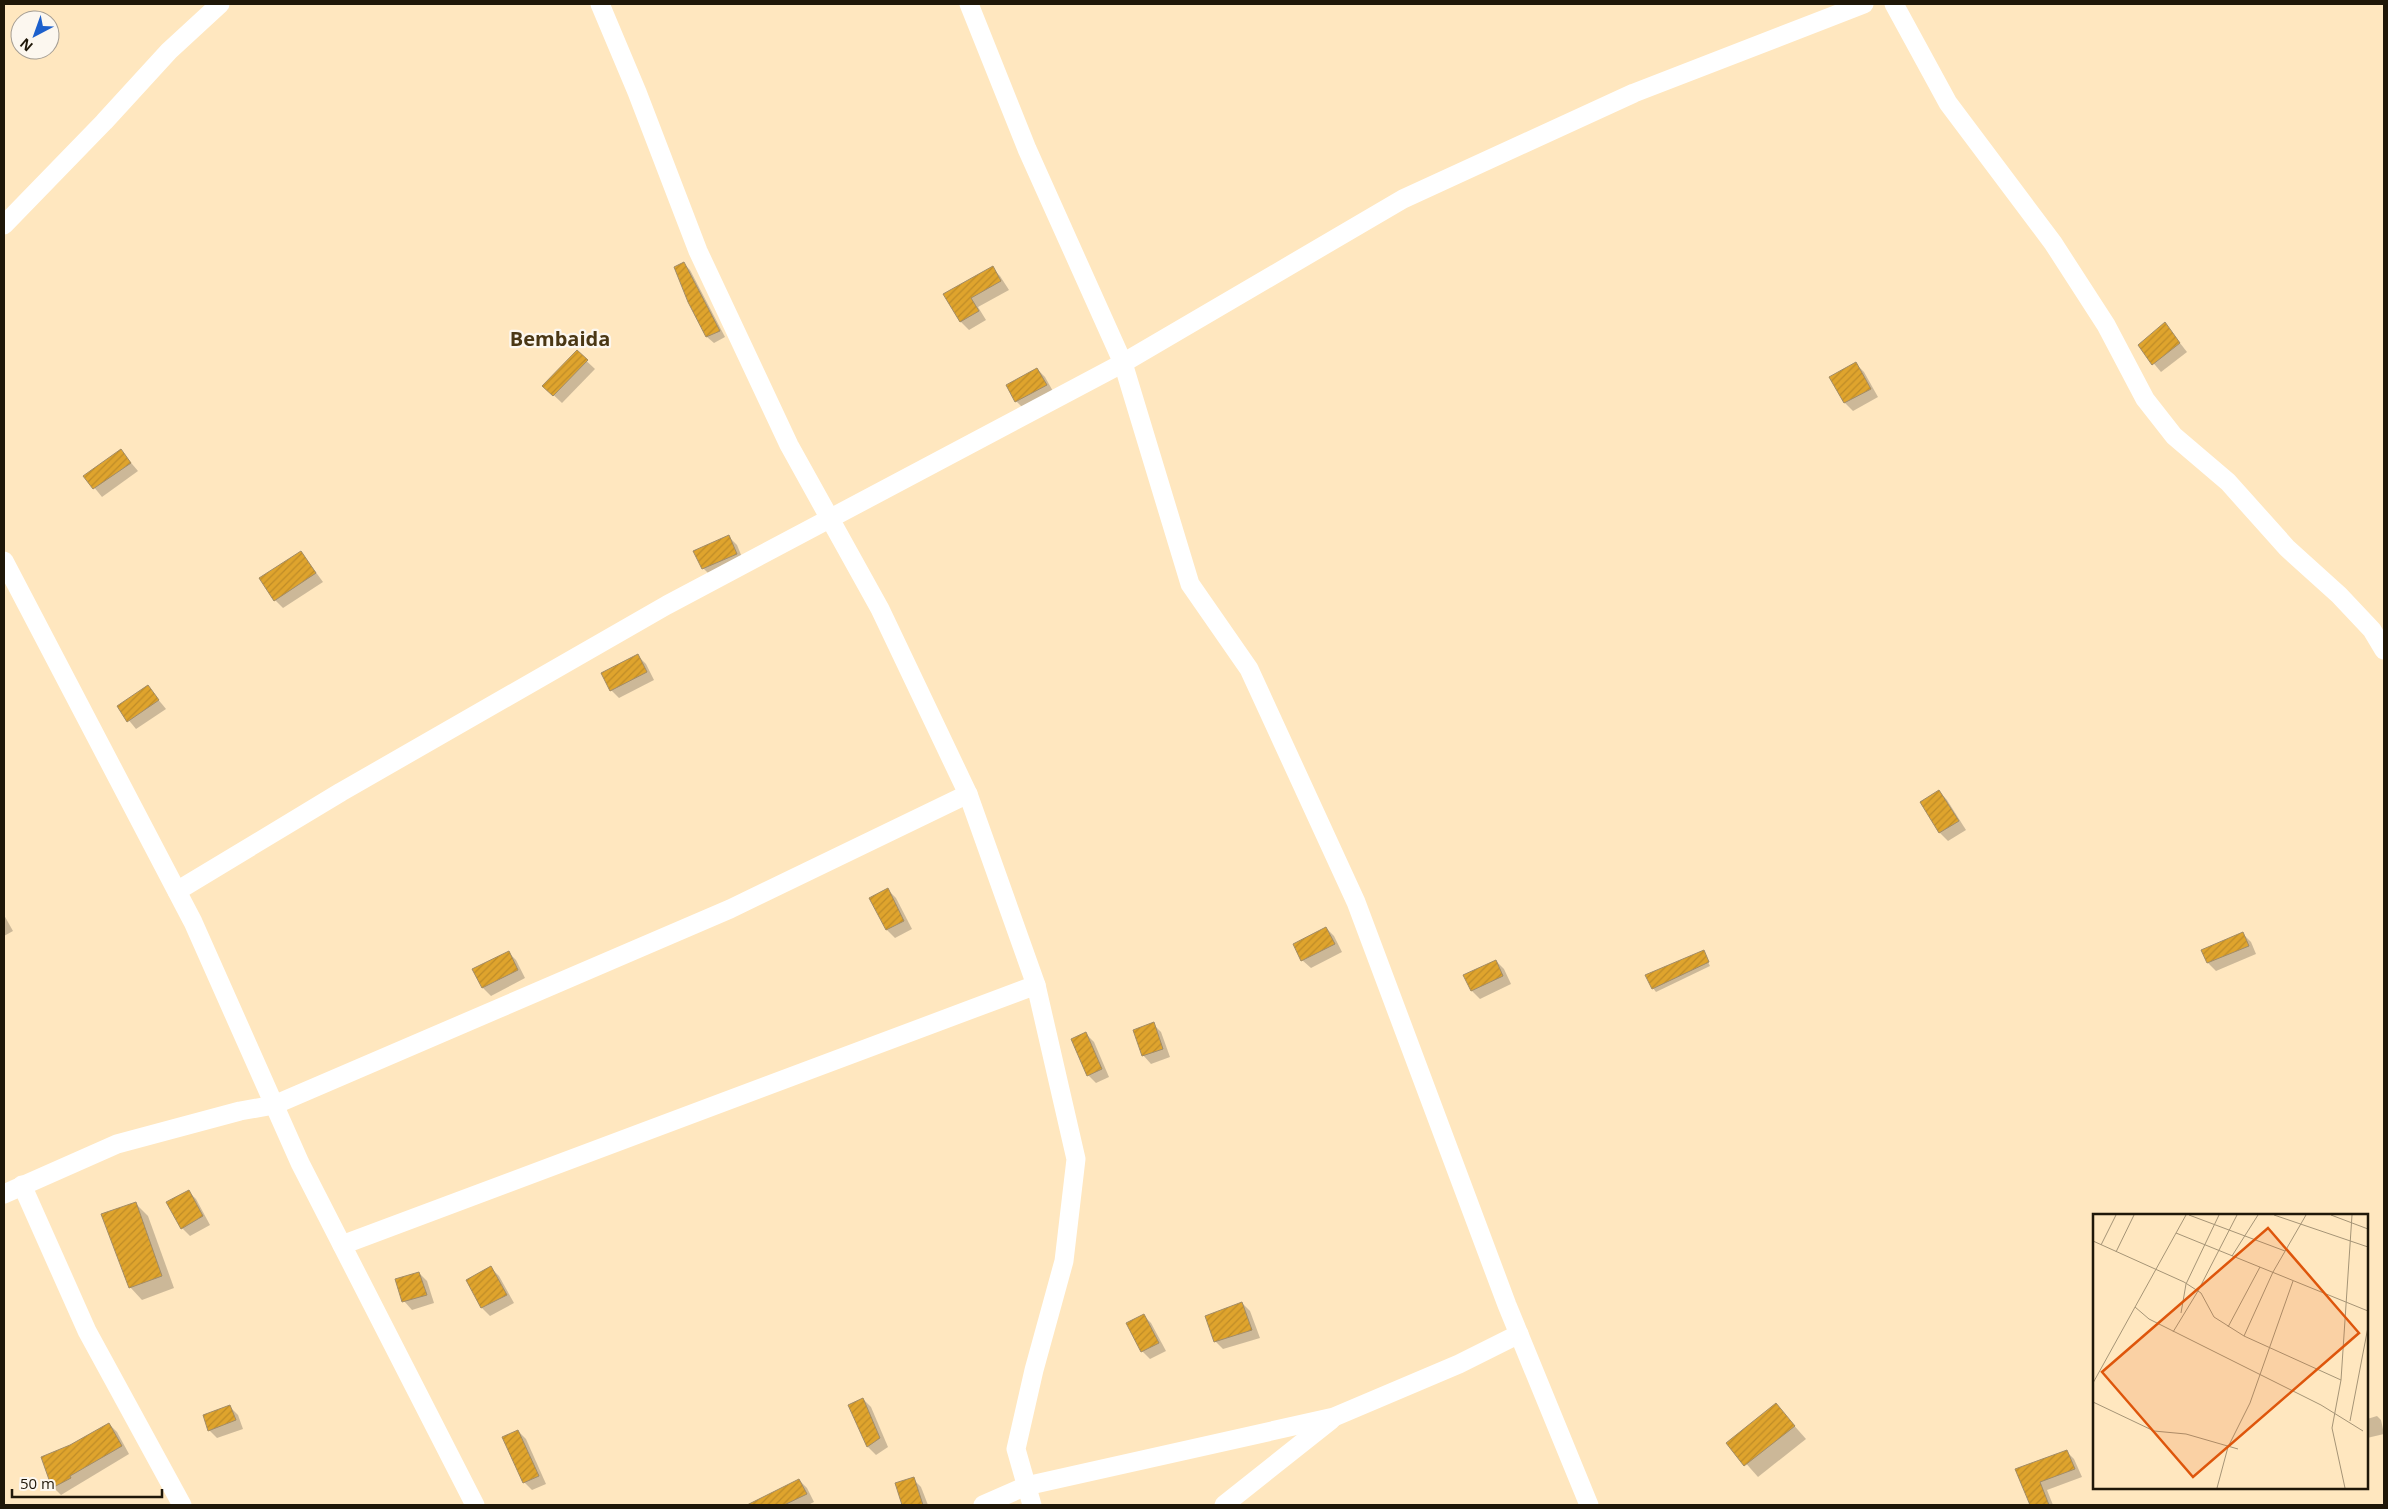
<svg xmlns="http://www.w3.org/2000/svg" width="2388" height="1509" viewBox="0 0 2388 1509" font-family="'Open Sans',sans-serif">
	<defs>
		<pattern id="building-hatch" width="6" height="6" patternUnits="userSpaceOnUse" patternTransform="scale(1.25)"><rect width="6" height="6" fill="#dfa42d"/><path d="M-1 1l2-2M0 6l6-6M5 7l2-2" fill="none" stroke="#bf8c27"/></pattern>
	</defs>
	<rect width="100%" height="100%" fill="#ffe7bf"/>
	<g fill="#0003">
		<polygon points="684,264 690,270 725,337 714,343 707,337 689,302"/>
		<polygon points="992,268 1000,276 1009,290 978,307 986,320 969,330 961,322 945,294"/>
		<polygon points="2165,324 2187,352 2161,372 2139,346"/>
		<polygon points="577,352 595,369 562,403 544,386"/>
		<polygon points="1856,364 1864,372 1878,397 1853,411 1845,403 1831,378"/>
		<polygon points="1037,369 1045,377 1054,393 1024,409 1016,401"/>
		<polygon points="121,451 138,471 102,497 85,476"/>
		<polygon points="729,537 737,545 744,562 711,576 703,568"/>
		<polygon points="301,552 323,582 283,608 275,600"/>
		<polygon points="638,656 646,664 654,680 619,698 611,690"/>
		<polygon points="148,687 166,709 136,729 118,707"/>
		<polygon points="1939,791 1947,800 1966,830 1948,841 1940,833 1921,802"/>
		<polygon points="888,890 896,898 912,929 895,938 887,930 871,898"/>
		<polygon points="4,915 13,931 4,936"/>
		<polygon points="1326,928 1334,936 1342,952 1311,968 1302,960"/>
		<polygon points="2243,934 2251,942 2256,954 2216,971 2208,963"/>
		<polygon points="508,952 516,960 525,978 491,996 483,988"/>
		<polygon points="1703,952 1710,966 1656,992 1653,988"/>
		<polygon points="1496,961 1504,969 1511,984 1480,999 1472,991"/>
		<polygon points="1153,1024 1161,1032 1170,1057 1151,1064 1143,1055"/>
		<polygon points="1086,1034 1094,1042 1109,1077 1096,1083 1088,1075"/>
		<polygon points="188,1191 196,1199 210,1225 190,1236 182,1228"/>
		<polygon points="135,1203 148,1216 174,1288 142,1300 130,1287"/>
		<polygon points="491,1268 499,1276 514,1303 490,1316 482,1308 467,1280"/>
		<polygon points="419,1273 427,1281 434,1303 412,1310 404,1301"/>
		<polygon points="1242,1303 1250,1311 1260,1338 1223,1349 1215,1341"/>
		<polygon points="1143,1315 1151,1323 1166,1351 1150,1359 1142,1351 1127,1323"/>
		<polygon points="863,1399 871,1407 888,1447 876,1455 868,1447 849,1405"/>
		<polygon points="1776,1405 1806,1439 1758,1477 1728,1443"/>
		<polygon points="230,1407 238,1415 243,1429 217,1438 209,1430"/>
		<polygon points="2377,1416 2381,1420 2384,1434 2367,1438 2367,1419"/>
		<polygon points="109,1424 117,1432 129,1454 61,1495 53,1487 71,1447"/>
		<polygon points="518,1431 526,1439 546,1484 532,1490 524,1482"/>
		<polygon points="2066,1451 2074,1459 2082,1477 2047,1490 2053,1505 2031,1505 2017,1470"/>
		<polygon points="913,1479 921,1487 928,1505 904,1505 897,1484"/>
		<polygon points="799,1480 807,1488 814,1502 808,1505 769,1505 765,1497"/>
	</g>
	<g fill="url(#building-hatch)" stroke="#a28c67">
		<polygon points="684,262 720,331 706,337 688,302 674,267"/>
		<polygon points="993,266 1001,281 971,298 979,311 960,322 943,294"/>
		<polygon points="2165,322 2180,343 2152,365 2138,345"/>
		<polygon points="577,350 588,360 553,396 542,386"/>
		<polygon points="1856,362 1871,389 1844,403 1829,377"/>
		<polygon points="1037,368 1047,385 1015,402 1006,385"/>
		<polygon points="121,449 131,463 93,489 83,476"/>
		<polygon points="729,535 737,554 702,569 693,551"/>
		<polygon points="301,551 316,573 274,601 259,578"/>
		<polygon points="638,654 647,672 610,691 601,673"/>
		<polygon points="148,685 159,700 127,722 117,706"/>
		<polygon points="1939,790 1959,821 1939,833 1920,802"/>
		<polygon points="888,888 904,921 886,930 869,898"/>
		<polygon points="1326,927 1335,944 1301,961 1293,944"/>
		<polygon points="2243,932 2249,946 2207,963 2201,950"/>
		<polygon points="1704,950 1709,962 1652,989 1645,975"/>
		<polygon points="509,951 518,970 482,988 472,969"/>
		<polygon points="1496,960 1503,976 1471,991 1463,975"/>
		<polygon points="1154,1022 1163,1049 1142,1056 1133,1030"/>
		<polygon points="1086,1032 1102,1069 1087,1076 1071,1039"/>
		<polygon points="189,1190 203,1216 181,1229 166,1202"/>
		<polygon points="136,1202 162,1276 129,1288 101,1214"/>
		<polygon points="491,1266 507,1295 481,1308 466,1280"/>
		<polygon points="419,1272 427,1295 402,1302 395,1279"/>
		<polygon points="1242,1302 1252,1330 1214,1342 1205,1316"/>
		<polygon points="1144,1314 1159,1343 1141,1352 1126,1323"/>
		<polygon points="863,1398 880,1438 867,1447 848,1405"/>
		<polygon points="1776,1403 1795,1426 1744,1466 1726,1443"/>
		<polygon points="230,1405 236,1420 208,1431 203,1415"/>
		<polygon points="109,1423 122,1446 70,1476 71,1478 52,1488 41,1457 70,1445"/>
		<polygon points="518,1430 539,1476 523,1483 502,1437"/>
		<polygon points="2067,1450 2075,1469 2040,1482 2049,1505 2030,1505 2015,1469"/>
		<polygon points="914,1477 923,1505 902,1505 895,1483"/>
		<polygon points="799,1479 807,1494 784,1505 747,1505"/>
	</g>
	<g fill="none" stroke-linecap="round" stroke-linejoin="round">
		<g stroke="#fff" stroke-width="19">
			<polyline points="600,4 637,92 698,251 789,445 880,609 968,794 1036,985 1076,1159 1064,1261 1034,1370 1016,1449 1032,1505"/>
			<polyline points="969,4 1027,149 1123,363 1190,584 1249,669 1356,902 1507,1305 1589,1505"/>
			<polyline points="1894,4 1948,103 2053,243 2106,325 2145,399 2174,436 2228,482 2287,548 2339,595 2372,630 2384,650"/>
			<polyline points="4,225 104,122 169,51 220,4"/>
			<polyline points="4,561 193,922 300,1163 475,1505"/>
			<polyline points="177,891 341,792 667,605 1123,363 1403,199 1634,93 1864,4"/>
			<polyline points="22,1185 87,1331 182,1505"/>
			<polyline points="4,1194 117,1144 240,1111 274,1105 730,909 968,794"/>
			<polyline points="342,1245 1036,985"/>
			<polyline points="983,1505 1026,1486 1334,1417 1459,1364 1519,1334"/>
			<polyline points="1224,1505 1331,1420"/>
		</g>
	</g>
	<g text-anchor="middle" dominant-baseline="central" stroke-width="4.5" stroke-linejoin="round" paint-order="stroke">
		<g font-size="20" font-weight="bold" fill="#4a3714" stroke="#fcf7ef">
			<text x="560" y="338">Bembaida</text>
		</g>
	</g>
	<g transform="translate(2093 1214)">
		<rect width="275" height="275" fill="#ffe7bf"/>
		<path fill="none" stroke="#a59476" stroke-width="1" d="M96,1l96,36M181,1l94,32M238,1l37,14M83,19l192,78M0,27l91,41 17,11 13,24 30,19 97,44M8,31l15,-30M23,38l18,-37M139,42l26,-41M42,93l14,12 172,86 42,26M88,99l5,-29 33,-69M135,113l32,-60M80,118l25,-41 39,-76M151,122l29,-64 33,-57M0,169l93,-168M0,188l61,29 32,3 52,15M257,207l18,-94M124,274l11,-41 22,-44 43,-122M252,274l-13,-60 9,-48 11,-165"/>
		<path fill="#de560c" fill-opacity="0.15" stroke="#de560c" stroke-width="2.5" d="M175,14l91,105 -166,144 -91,-105z"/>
		<rect width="275" height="275" fill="none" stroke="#1f1708" stroke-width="2.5"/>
	</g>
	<rect width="2388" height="1509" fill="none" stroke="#1f1708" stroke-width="10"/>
	<g transform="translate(35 35) rotate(221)"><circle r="24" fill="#fcf7ef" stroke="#a49d93"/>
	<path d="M0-4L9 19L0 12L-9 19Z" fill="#1d60cc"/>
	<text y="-8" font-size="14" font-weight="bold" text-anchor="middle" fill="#1f1708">N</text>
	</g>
	<path d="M12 1489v8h150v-8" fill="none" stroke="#1f1708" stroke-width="2.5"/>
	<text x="20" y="1489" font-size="15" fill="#1f1708" stroke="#fcf7ef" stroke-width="4" paint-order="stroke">50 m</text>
</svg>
